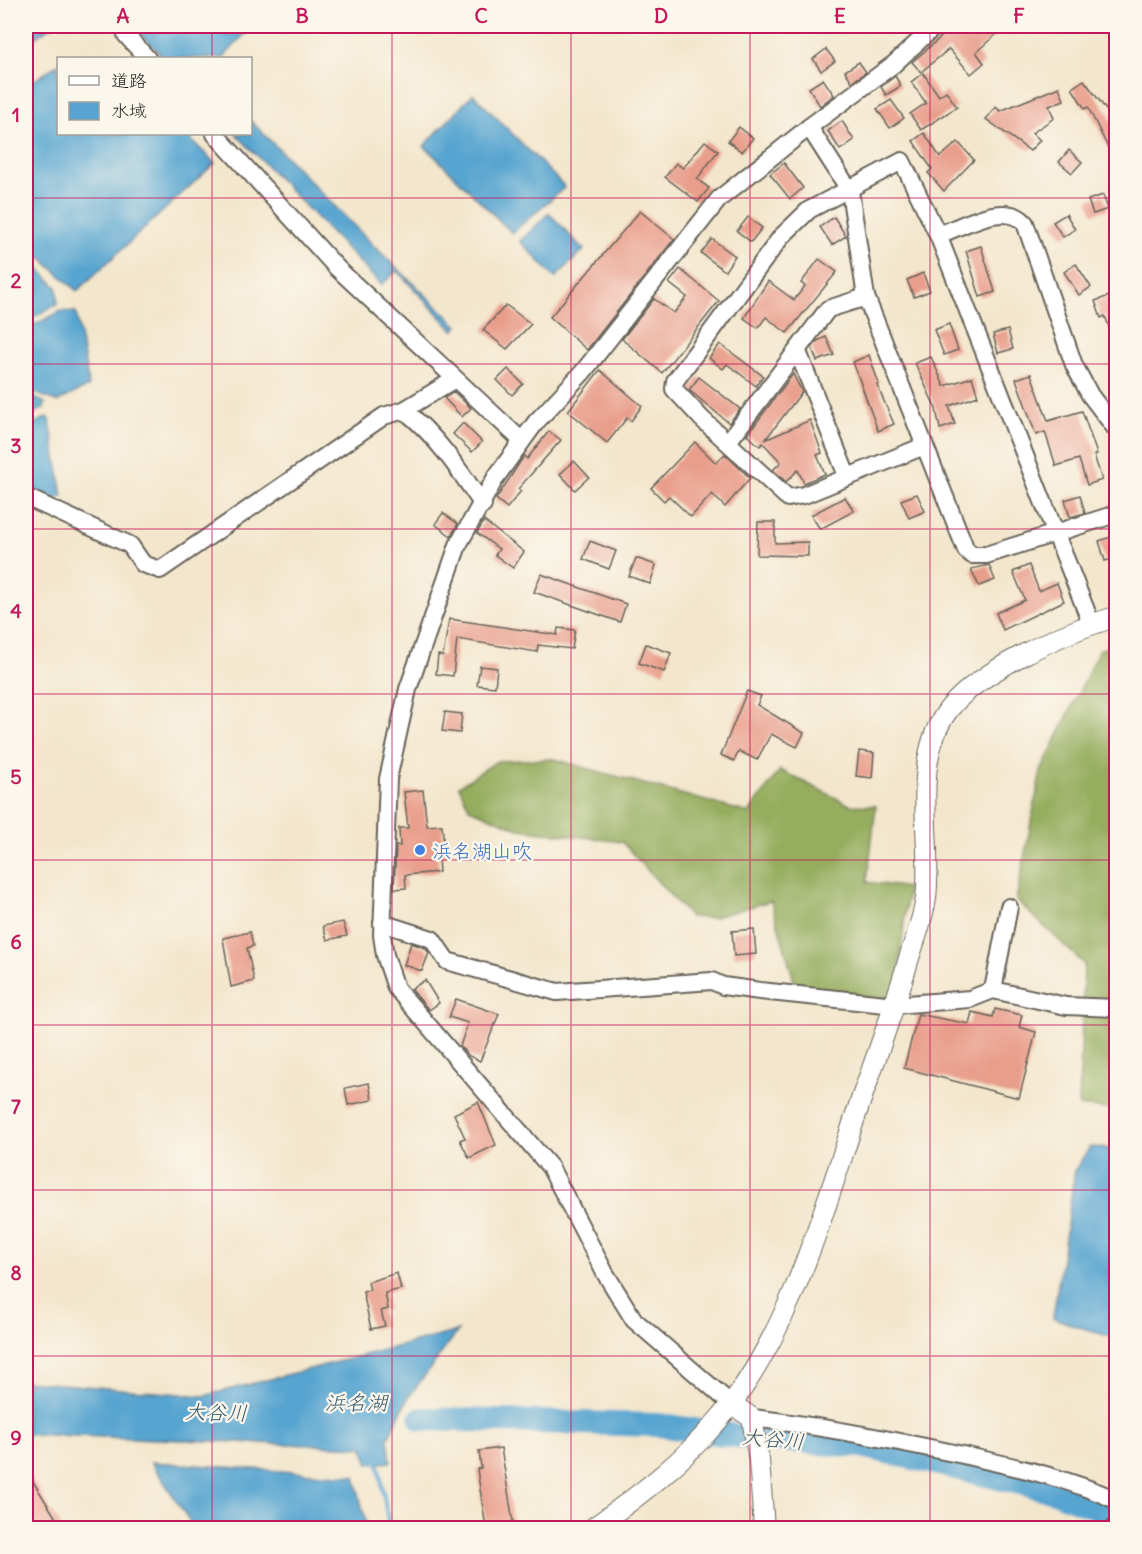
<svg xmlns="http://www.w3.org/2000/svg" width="1142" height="1554" viewBox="0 0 1142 1554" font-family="Delius,'Klee One',sans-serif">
	<rect width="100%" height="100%" fill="#fbf7ec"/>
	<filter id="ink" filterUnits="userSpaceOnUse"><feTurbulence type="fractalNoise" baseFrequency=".0167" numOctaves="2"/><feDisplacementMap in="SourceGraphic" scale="12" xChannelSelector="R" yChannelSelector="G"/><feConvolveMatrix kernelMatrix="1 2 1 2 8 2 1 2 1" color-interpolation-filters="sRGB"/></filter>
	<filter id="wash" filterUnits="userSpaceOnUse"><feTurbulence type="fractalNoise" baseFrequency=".008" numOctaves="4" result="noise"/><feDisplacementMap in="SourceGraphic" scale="24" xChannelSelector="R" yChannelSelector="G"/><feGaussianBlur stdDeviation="1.35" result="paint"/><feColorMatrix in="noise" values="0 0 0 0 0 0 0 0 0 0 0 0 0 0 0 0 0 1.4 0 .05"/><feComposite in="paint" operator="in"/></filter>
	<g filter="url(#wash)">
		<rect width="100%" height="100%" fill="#f3e6cc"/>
		<g fill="#96ad5f" stroke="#59643e" stroke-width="1.5">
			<polygon points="1116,643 1116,1110 1079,1106 1084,964 1016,900 1041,771 1099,650"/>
			<polygon points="554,759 749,813 780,770 850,805 876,806 867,882 908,888 895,1005 795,984 771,901 711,918 690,917 622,842 519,829 469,808 459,786 497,761"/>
		</g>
		<g fill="#57a4d0" stroke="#3a6076" stroke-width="1.5">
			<polygon points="26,26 52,26 26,44"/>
			<polygon points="133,26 252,26 223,58 164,58"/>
			<polygon points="58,64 58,134 185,134 215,163 77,291 26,244 26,86"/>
			<polygon points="473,94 565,187 512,233 424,146"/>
			<polygon points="251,121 373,245 458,326 454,331 397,271 381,285 236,134 250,134"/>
			<polygon points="549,213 584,250 555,278 520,241"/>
			<polygon points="26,257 57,287 58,304 26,321"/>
			<polygon points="61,311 76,312 89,386 57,402 26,389 26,329"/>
			<polygon points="26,394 45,403 44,408 26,417"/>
			<polygon points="47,417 50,421 63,496 52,501 26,490 26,428"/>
			<polygon points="1090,1147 1116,1149 1116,1339 1053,1318 1075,1170"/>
			<polygon points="458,1331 408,1398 388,1438 391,1462 369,1464 363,1447 26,1434 26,1381 204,1396"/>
			<polygon points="151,1462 355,1476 367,1528 194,1528"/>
		</g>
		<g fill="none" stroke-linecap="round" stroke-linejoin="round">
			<polyline stroke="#57a4d0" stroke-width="4" points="378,1461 389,1528"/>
			<polyline stroke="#57a4d0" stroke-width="24" points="421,1419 659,1425 751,1438 862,1446 1054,1491 1116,1515"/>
		</g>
		<g id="blocks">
			<g fill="#e99d8b">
				<polygon points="954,26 1006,26 976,52 984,63 971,74 949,49 921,72 912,62"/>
				<polygon points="826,49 835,61 821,71 813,59"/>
				<polygon points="859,62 866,72 852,82 845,71"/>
				<polygon points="923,73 939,96 946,91 957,107 921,130 910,114 926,103 911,82"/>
				<polygon points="895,76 901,86 886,95 881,87"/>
				<polygon points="823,79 834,95 820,106 809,88"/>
				<polygon points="1084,80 1107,111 1116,130 1116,164 1088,107 1085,109 1072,88"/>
				<polygon points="1059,87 1064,100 1049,106 1054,118 1032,133 1040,140 1030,151 986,119 996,107 1000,111"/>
				<polygon points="891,100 904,118 890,128 877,109"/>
				<polygon points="842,121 854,140 840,150 828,131"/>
				<polygon points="739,127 753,138 742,152 728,141"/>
				<polygon points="924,133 940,157 958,142 974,160 944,191 928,173 932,169 913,141"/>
				<polygon points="705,141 718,151 697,179 709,188 698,202 665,177 676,163 683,168"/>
				<polygon points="1069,150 1082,162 1072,173 1059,162"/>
				<polygon points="784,163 803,188 790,199 770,174"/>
				<polygon points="1103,195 1108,209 1093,214 1088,200"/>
				<polygon points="640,211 674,239 587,350 550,317"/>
				<polygon points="1066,214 1075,229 1063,237 1053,222"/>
				<polygon points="748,217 762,228 751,242 737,231"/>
				<polygon points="834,217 846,236 832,245 820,227"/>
				<polygon points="712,239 735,256 725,271 701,253"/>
				<polygon points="981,246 995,292 980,297 966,251"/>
				<polygon points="819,259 837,272 787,333 766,317 758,328 744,318 768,281 794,300 805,286 801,283"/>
				<polygon points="1076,264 1091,287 1079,295 1064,272"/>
				<polygon points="680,269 719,301 662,373 622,339 654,299 674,313 687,297 669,283"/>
				<polygon points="923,273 930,291 914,297 907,280"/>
				<polygon points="1109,296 1116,315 1116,345 1105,316 1101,318 1095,301"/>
				<polygon points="506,305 531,324 507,349 483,330"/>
				<polygon points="949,324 958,350 944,355 934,330"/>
				<polygon points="1008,330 1013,349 998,353 993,334"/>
				<polygon points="826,337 834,355 817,361 812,348 817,341"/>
				<polygon points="720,344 763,376 756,386 727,364 723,369 709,358"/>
				<polygon points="869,355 879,384 877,385 894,424 878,431 853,362"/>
				<polygon points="931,357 944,386 972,377 978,396 949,406 955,424 940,429 936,409 915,363"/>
				<polygon points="508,369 523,384 512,395 497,380"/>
				<polygon points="600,370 642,406 631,421 627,418 607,443 568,411"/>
				<polygon points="793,374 802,392 765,440 810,420 822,453 817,455 825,474 804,483 798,470 786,482 773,470 781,462 763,443 760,446 747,435"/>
				<polygon points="1031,374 1048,421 1082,411 1097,454 1094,455 1102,480 1087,485 1079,459 1056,466 1045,432 1036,435 1016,379"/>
				<polygon points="699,377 740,409 729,423 689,390"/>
				<polygon points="454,392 471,408 462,417 444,398"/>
				<polygon points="463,423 482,442 472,452 453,434"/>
				<polygon points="549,431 561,440 518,489 521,491 507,508 496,499 522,459 525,456 527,459"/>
				<polygon points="695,442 716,463 725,454 750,478 725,507 712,494 691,517 669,496 664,501 651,488"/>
				<polygon points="574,461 589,477 575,490 560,474"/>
				<polygon points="917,494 925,511 909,518 901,500"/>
				<polygon points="1080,495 1085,513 1070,517 1065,500"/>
				<polygon points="845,497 854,511 820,529 811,515"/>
				<polygon points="443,513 458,524 451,536 435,524"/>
				<polygon points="484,521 524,552 513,568 495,555 499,549 477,533"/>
				<polygon points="758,522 775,522 775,543 808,542 808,556 757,555"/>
				<polygon points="1114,536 1116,558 1105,561 1099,541"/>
				<polygon points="590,541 616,551 609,569 583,559"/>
				<polygon points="636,558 656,565 650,584 629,576"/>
				<polygon points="989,565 995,580 979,586 971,569"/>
				<polygon points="1029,565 1039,591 1057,583 1064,601 1003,630 996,613 1025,600 1013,572"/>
				<polygon points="541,574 626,604 620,622 534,592"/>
				<polygon points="449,619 557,635 558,628 575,630 572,649 538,645 537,652 457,639 453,676 436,674 438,655 443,656"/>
				<polygon points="646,644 671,653 664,672 639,663"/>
				<polygon points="480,666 497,668 495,687 477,685"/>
				<polygon points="747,691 761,696 757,705 804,733 797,747 771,734 757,760 739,751 734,761 721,755"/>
				<polygon points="445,712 462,714 460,733 442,731"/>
				<polygon points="859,751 874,753 872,778 856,776"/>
				<polygon points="423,790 427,826 442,825 445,857 438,857 439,872 405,875 406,888 394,889 396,846 400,846 399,828 408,828 404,792"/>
				<polygon points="343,922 347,936 327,940 323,926"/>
				<polygon points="754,929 756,954 734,956 732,931"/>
				<polygon points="250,932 253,946 247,948 254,981 231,987 223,938"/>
				<polygon points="411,943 425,948 429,953 422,971 404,965"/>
				<polygon points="425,980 439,1003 429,1010 411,989"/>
				<polygon points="456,999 499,1014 480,1061 469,1056 460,1046 468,1023 449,1017"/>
				<polygon points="995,1009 1022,1015 1019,1027 1036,1032 1019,1098 904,1068 918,1014 969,1024 972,1012 993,1017"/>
				<polygon points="369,1083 372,1100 348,1105 345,1088"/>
				<polygon points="478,1102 496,1145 469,1158 460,1140 465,1138 454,1114"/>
				<polygon points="397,1273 401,1289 385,1293 388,1309 381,1311 385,1326 371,1329 363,1292 370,1290 368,1282"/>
				<polygon points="501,1448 514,1528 486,1528 477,1469 481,1468 479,1451"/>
				<polygon points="26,1470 62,1528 26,1528"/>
			</g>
		</g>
	</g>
	<g filter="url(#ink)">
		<use href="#blocks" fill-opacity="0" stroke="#67635a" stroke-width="1.5"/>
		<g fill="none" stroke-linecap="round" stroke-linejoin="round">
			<g stroke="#67635a" stroke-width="20">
				<g id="minor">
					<polyline points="1114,26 1116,28"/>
					<polyline points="126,35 147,58"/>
					<polyline points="809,127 850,191 866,297 966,550 972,555 986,555 1116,514"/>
					<polyline points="215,134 337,268 522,441"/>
					<path d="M938,235c24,-8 67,-35 87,-12l49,142 16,30 26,34"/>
					<polyline points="798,352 847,476"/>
					<polyline points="404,410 455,379"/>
					<polyline points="728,442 828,309 866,297"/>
					<polyline points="924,446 804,495 788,498 702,419 674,389 675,381 781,237 809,210 902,161 938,235 1091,623"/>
					<path d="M26,497l104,48 13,19 17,6 224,-154 20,-6c32,25 56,61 79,95"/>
					<polyline points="382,923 432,939 447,961 557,992 712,981 723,986 760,991 895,1005 970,999 993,990 1066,1006 1116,1008"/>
					<polyline points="993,990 1009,907"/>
					<polyline points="730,1403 634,1320 605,1273 550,1167 396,988 385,955 382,935 388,779 408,689 458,545 496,477 536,422 583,372 719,199 809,127 894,64 935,26"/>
					<path d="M752,1418c71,8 141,22 211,37 53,12 104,23 153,45"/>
					<polyline points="1115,1528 1116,1526"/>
				</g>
			</g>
			<g stroke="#67635a" stroke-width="22">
				<g id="tertiary">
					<polyline points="730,1403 752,1418 759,1460 764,1528"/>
					<path d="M593,1528c46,-32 90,-66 127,-110 73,-86 107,-221 144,-327 16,-44 32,-88 45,-133 6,-19 14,-39 17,-60 7,-57 -15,-130 18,-182 27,-43 124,-86 172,-99"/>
				</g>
			</g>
			<use href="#minor" stroke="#fff" stroke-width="16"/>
			<use href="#tertiary" stroke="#fff" stroke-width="20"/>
		</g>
	</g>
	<path fill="none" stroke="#c2185b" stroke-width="1.5" stroke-opacity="0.55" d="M212,26v32M392,26v1502M571,26v1502M750,26v1502M930,26v1502M212,134v1394M26,198h1090M26,364h1090M26,529h1090M26,694h1090M26,860h1090M26,1025h1090M26,1190h1090M26,1356h1090"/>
	<circle fill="#3f7fe0" stroke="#fbf7ec" stroke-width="2" cx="420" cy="850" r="6"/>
	<g text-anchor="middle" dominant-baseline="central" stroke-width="4.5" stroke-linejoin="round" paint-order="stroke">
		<g font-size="20" fill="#366cbe" stroke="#fbf7ec" text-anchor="start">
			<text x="432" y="850">浜名湖山吹</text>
		</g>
		<g font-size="21" font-style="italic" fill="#37596d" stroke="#fbf7ec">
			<text x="356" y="1402">浜名湖</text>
			<text transform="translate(216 1412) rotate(2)">大谷川</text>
			<text transform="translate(773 1439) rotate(5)">大谷川</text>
		</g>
	</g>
	<rect width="1142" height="1554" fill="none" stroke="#fbf7ec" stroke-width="66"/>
	<rect x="57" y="57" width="195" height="78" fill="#fbf7ec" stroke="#a29f99" stroke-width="1.5"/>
	<rect x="69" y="76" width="30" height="9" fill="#ffffff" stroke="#a29f99" stroke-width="1.5"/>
	<text x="111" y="87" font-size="18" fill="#1c1c1c">道路</text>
	<rect x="69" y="102" width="30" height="18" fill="#57a4d0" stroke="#a29f99" stroke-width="1.5"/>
	<text x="111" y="117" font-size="18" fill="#1c1c1c">水域</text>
	<rect x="33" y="33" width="1076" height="1488" fill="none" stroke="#c2185b" stroke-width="2"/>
	<g font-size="20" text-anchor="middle" font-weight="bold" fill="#c2185b">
		<text x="123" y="23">A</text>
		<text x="302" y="23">B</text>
		<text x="481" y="23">C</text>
		<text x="661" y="23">D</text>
		<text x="840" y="23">E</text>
		<text x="1019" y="23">F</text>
		<text x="16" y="122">1</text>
		<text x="16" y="288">2</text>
		<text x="16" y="453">3</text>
		<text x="16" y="618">4</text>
		<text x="16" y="784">5</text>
		<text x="16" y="949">6</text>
		<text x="16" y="1114">7</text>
		<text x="16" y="1280">8</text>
		<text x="16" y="1445">9</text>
	</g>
</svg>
